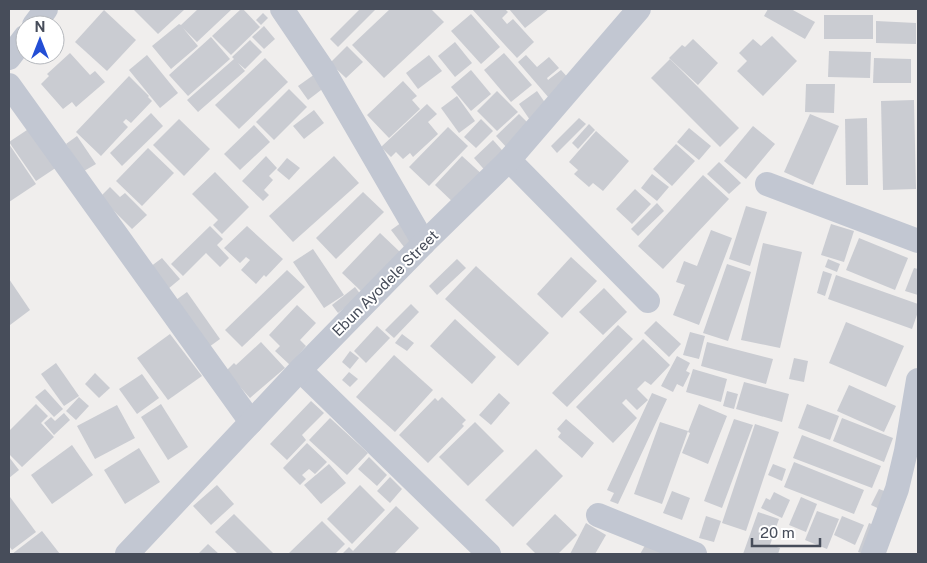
<svg xmlns="http://www.w3.org/2000/svg" width="927" height="563" viewBox="0 0 927 563" font-family="'Public Sans',sans-serif">
	<rect width="100%" height="100%" fill="#f0eeed"/>
	<g fill="#caccd2">
		<polygon points="133,9 185,9 158,34"/>
		<polygon points="198,9 232,9 197,42 183,28 198,46 171,69 152,46 179,24 181,25"/>
		<polygon points="241,9 243,9 260,27 231,55 212,36"/>
		<polygon points="360,9 376,9 338,47 330,39"/>
		<polygon points="390,9 431,9 444,22 384,78 352,45"/>
		<polygon points="472,9 505,9 508,12 502,18 507,24 513,19 534,42 517,58"/>
		<polygon points="509,9 549,9 525,28"/>
		<polygon points="768,9 791,9 815,22 805,39 764,16"/>
		<polygon points="104,10 136,40 107,71 75,42"/>
		<polygon points="263,13 268,18 261,25 256,20"/>
		<polygon points="471,14 500,47 481,64 451,31"/>
		<rect x="824" y="15" width="49" height="24"/>
		<polygon points="876,21 916,23 916,44 876,43"/>
		<polygon points="264,26 275,39 264,49 252,37"/>
		<polygon points="772,36 797,61 763,96 737,71 747,61 739,53 753,39 761,46"/>
		<polygon points="211,37 230,59 188,96 169,75"/>
		<polygon points="693,39 718,63 698,85 669,58 682,45 685,47"/>
		<polygon points="250,40 262,52 245,69 238,63 245,71 198,112 187,100 234,59 232,57"/>
		<polygon points="455,42 472,63 455,77 438,56"/>
		<polygon points="347,46 363,62 346,78 330,63"/>
		<polygon points="829,51 871,52 870,78 828,77"/>
		<polygon points="70,53 90,75 95,71 105,82 76,107 72,102 63,109 41,84 49,76 47,74"/>
		<polygon points="504,53 532,85 511,102 484,70"/>
		<polygon points="147,55 178,93 160,108 129,70"/>
		<polygon points="429,55 442,71 418,89 406,73"/>
		<polygon points="526,55 537,67 549,57 559,68 547,78 548,80 561,70 570,80 549,98 518,62"/>
		<polygon points="265,58 288,82 239,129 215,105"/>
		<polygon points="874,58 911,59 911,83 873,83"/>
		<polygon points="670,59 739,128 720,147 651,78"/>
		<polygon points="471,70 491,94 471,111 451,87"/>
		<polygon points="315,74 325,87 308,100 298,86"/>
		<polygon points="129,76 149,96 148,97 152,101 131,123 126,119 123,122 128,127 101,156 76,132"/>
		<polygon points="403,81 417,96 412,100 420,109 389,138 367,115"/>
		<polygon points="806,84 835,84 834,113 805,112"/>
		<polygon points="289,89 307,107 274,140 256,122"/>
		<polygon points="497,91 518,112 497,131 477,111"/>
		<polygon points="537,91 548,107 530,120 519,104"/>
		<polygon points="457,96 475,121 459,133 441,108"/>
		<polygon points="914,100 916,189 883,190 881,101"/>
		<polygon points="427,104 437,114 428,122 438,134 413,157 410,153 403,159 396,152 391,157 381,147"/>
		<polygon points="314,110 324,123 304,139 293,126"/>
		<polygon points="151,113 163,126 122,166 110,153"/>
		<polygon points="519,114 531,126 508,149 496,136"/>
		<polygon points="810,114 839,126 813,185 784,172"/>
		<polygon points="579,118 586,124 557,153 551,146"/>
		<polygon points="867,118 868,185 846,185 845,119"/>
		<polygon points="179,119 210,149 184,176 153,145"/>
		<polygon points="481,119 493,131 476,148 464,137"/>
		<polygon points="589,124 595,130 578,149 572,143"/>
		<polygon points="254,125 270,142 240,170 224,154"/>
		<polygon points="753,126 775,144 746,179 724,161"/>
		<polygon points="448,127 468,146 429,186 409,167"/>
		<polygon points="30,128 57,167 36,181 9,142"/>
		<polygon points="689,128 711,146 699,160 677,142"/>
		<polygon points="596,131 629,161 603,191 593,183 589,187 574,174 578,170 569,162"/>
		<polygon points="77,136 96,164 84,171 66,144"/>
		<polygon points="493,140 509,158 489,175 474,158"/>
		<polygon points="9,144 36,184 9,202"/>
		<polygon points="676,144 695,161 672,186 653,169"/>
		<polygon points="148,148 174,173 142,206 116,181"/>
		<polygon points="266,156 277,168 269,176 273,180 264,190 269,195 263,201 242,181"/>
		<polygon points="334,156 359,183 293,242 269,216"/>
		<polygon points="462,156 485,177 457,206 435,185"/>
		<polygon points="287,158 300,168 289,180 277,170"/>
		<polygon points="719,162 741,183 729,194 707,174"/>
		<polygon points="215,172 249,207 222,234 213,225 218,220 192,194"/>
		<polygon points="652,174 669,187 657,201 641,188"/>
		<polygon points="703,175 729,199 663,269 638,246"/>
		<polygon points="110,187 120,197 125,193 147,215 132,229 100,197"/>
		<polygon points="635,189 651,204 632,224 616,209"/>
		<polygon points="363,192 384,212 336,259 316,238"/>
		<polygon points="657,203 664,211 638,236 631,229"/>
		<polygon points="746,206 767,212 750,266 729,259"/>
		<polygon points="405,220 418,236 404,247 391,230"/>
		<polygon points="831,224 854,231 844,262 821,255"/>
		<polygon points="210,226 223,239 217,245 229,258 220,267 206,253 183,276 171,264"/>
		<polygon points="247,226 283,259 266,277 264,275 256,284 241,270 250,260 246,257 240,263 224,248"/>
		<polygon points="711,230 732,238 699,325 673,315 685,285 676,282 684,261 697,266"/>
		<polygon points="380,233 400,252 362,292 342,273"/>
		<polygon points="859,238 908,258 895,290 846,270"/>
		<polygon points="763,243 802,252 780,348 741,340"/>
		<polygon points="313,249 344,295 324,308 293,262"/>
		<polygon points="571,257 597,281 562,318 537,294"/>
		<polygon points="162,258 180,279 168,289 150,267"/>
		<polygon points="457,259 466,268 437,295 429,286"/>
		<polygon points="828,259 840,264 837,272 825,267"/>
		<polygon points="727,264 751,272 728,341 703,333"/>
		<polygon points="476,266 549,333 518,366 445,299"/>
		<polygon points="914,268 918,269 918,295 905,291"/>
		<polygon points="287,270 305,287 242,347 225,330"/>
		<polygon points="823,271 832,274 825,296 817,293"/>
		<polygon points="836,275 918,304 918,312 912,329 828,299"/>
		<polygon points="9,279 30,310 10,325 9,324"/>
		<polygon points="355,287 361,295 338,313 332,305"/>
		<polygon points="604,288 627,312 603,335 579,312"/>
		<polygon points="187,292 220,339 209,347 176,300"/>
		<polygon points="411,304 419,312 394,338 385,330"/>
		<polygon points="297,305 316,323 300,340 306,346 290,365 275,351 280,346 269,335"/>
		<polygon points="455,319 496,357 472,384 430,346"/>
		<polygon points="656,321 681,344 669,357 644,333"/>
		<polygon points="846,322 904,346 886,387 829,363"/>
		<polygon points="618,325 633,339 567,407 552,393"/>
		<polygon points="377,326 390,338 366,363 354,351"/>
		<polygon points="690,332 705,336 699,359 683,355"/>
		<polygon points="170,334 202,376 168,400 137,358"/>
		<polygon points="402,334 414,343 407,351 395,343"/>
		<polygon points="643,339 670,365 651,385 645,381 637,389 648,400 637,410 626,399 622,403 637,418 613,443 576,407"/>
		<polygon points="261,342 285,368 250,398 226,371 234,363 236,365"/>
		<polygon points="707,342 773,359 766,384 701,366"/>
		<polygon points="350,351 359,358 350,369 342,362"/>
		<polygon points="394,355 433,390 395,432 356,397"/>
		<polygon points="677,356 690,363 686,371 690,373 683,387 677,384 673,392 661,386"/>
		<polygon points="794,358 808,361 804,382 789,379"/>
		<polygon points="56,363 79,396 64,406 41,374"/>
		<polygon points="693,369 727,379 721,402 686,392"/>
		<polygon points="349,372 358,379 350,387 342,380"/>
		<polygon points="95,373 110,388 99,398 85,384"/>
		<polygon points="142,374 159,398 137,414 119,389"/>
		<polygon points="744,382 789,394 782,422 736,409"/>
		<polygon points="849,385 896,406 884,432 837,411"/>
		<polygon points="45,389 63,409 54,417 35,397"/>
		<polygon points="727,391 738,394 734,409 723,406"/>
		<polygon points="499,393 510,403 491,425 479,415"/>
		<polygon points="652,393 667,399 618,504 610,501 614,493 607,490"/>
		<polygon points="79,397 89,406 76,420 66,411"/>
		<polygon points="442,397 466,420 462,424 464,426 428,463 399,435 435,398 438,401"/>
		<polygon points="311,401 324,413 302,435 306,440 287,460 270,444"/>
		<polygon points="36,404 48,416 41,423 54,437 22,467 9,454 9,431"/>
		<polygon points="161,404 188,447 168,460 141,417"/>
		<polygon points="699,404 727,416 708,464 682,453 690,433 688,432"/>
		<polygon points="807,404 839,416 830,440 798,428"/>
		<polygon points="117,405 135,438 95,459 77,426"/>
		<polygon points="64,413 70,420 54,435 44,423 51,417 55,421"/>
		<polygon points="330,418 368,453 347,475 309,440"/>
		<polygon points="842,418 893,438 884,462 833,441"/>
		<polygon points="566,419 594,443 582,458 558,437 561,433 557,429"/>
		<polygon points="734,419 753,425 722,508 704,501"/>
		<polygon points="475,422 504,451 468,486 439,457"/>
		<polygon points="660,422 688,431 662,504 634,494"/>
		<polygon points="755,424 779,432 746,531 722,523"/>
		<polygon points="802,435 881,466 872,488 793,458"/>
		<polygon points="307,443 327,462 315,474 309,469 302,475 306,479 300,485 283,468"/>
		<polygon points="72,445 93,475 52,504 31,475"/>
		<polygon points="139,448 160,482 125,504 104,470"/>
		<polygon points="536,449 563,476 513,527 485,500"/>
		<polygon points="9,457 19,470 9,478"/>
		<polygon points="369,457 387,475 377,486 358,469"/>
		<polygon points="794,462 864,490 854,514 784,487"/>
		<polygon points="329,464 346,483 321,504 304,485"/>
		<polygon points="773,464 786,469 782,481 768,475"/>
		<polygon points="390,477 402,489 390,503 377,491"/>
		<polygon points="217,485 234,504 211,525 193,506"/>
		<polygon points="360,485 385,510 352,544 327,519"/>
		<polygon points="879,489 892,494 884,511 871,505"/>
		<polygon points="672,491 690,498 682,520 663,513"/>
		<polygon points="774,492 790,500 782,518 761,508 766,498 770,500"/>
		<polygon points="9,497 10,497 36,532 12,550 9,546"/>
		<polygon points="801,497 817,504 806,532 789,525"/>
		<polygon points="396,506 419,528 394,554 342,554 349,547 353,551"/>
		<polygon points="817,511 839,519 827,549 805,540"/>
		<polygon points="758,512 779,519 770,545 780,548 778,554 743,554"/>
		<polygon points="234,514 274,554 238,554 215,532"/>
		<polygon points="555,514 577,535 558,554 536,554 526,544"/>
		<polygon points="706,516 721,521 714,542 699,538"/>
		<polygon points="842,516 864,525 855,545 834,535"/>
		<polygon points="322,521 345,544 335,554 290,554 289,553"/>
		<polygon points="586,523 606,535 595,554 570,554"/>
		<polygon points="869,523 878,527 864,554 858,552"/>
		<polygon points="42,531 60,554 12,554"/>
		<polygon points="647,542 671,554 640,554"/>
		<polygon points="208,544 219,554 198,554"/>
	</g>
	<g fill="none" stroke-linecap="round" stroke-linejoin="round">
		<g stroke="#c2c7d2" stroke-width="24">
			<polyline points="282,9 324,71 424,243"/>
			<polyline points="34,25 46,9"/>
			<polyline points="9,58 25,37"/>
			<polyline points="9,85 251,422"/>
			<polyline points="509,160 648,301"/>
			<polyline points="767,184 918,241"/>
			<polyline points="300,370 489,554"/>
			<polyline points="598,515 695,554"/>
			<polyline points="127,554 300,370 424,243 509,160 639,9"/>
			<polyline points="873,554 897,489 906,451 918,380"/>
		</g>
	</g>
	<g text-anchor="middle" dominant-baseline="central" stroke-width="4" stroke-linejoin="round" paint-order="stroke">
		<g font-size="15" fill="#474d5a" stroke="#fff">
			<text transform="translate(385 283) rotate(-45)">Ebun Ayodele Street</text>
		</g>
	</g>
	<rect width="927" height="563" fill="none" stroke="#474d5a" stroke-width="20"/>
	<g transform="translate(40 40)"><circle r="24" fill="#ffffff" stroke="#b5b8bd"/>
	<path d="M0-4L9 19L0 12L-9 19Z" fill="#234ed5"/>
	<text y="-8" font-size="14" font-weight="bold" text-anchor="middle" fill="#474d5a">N</text>
	</g>
	<path d="M752 538v8h68v-8" fill="none" stroke="#474d5a" stroke-width="2.5"/>
	<text x="760" y="538" font-size="15" fill="#474d5a" stroke="#ffffff" stroke-width="4" paint-order="stroke">20 m</text>
</svg>
